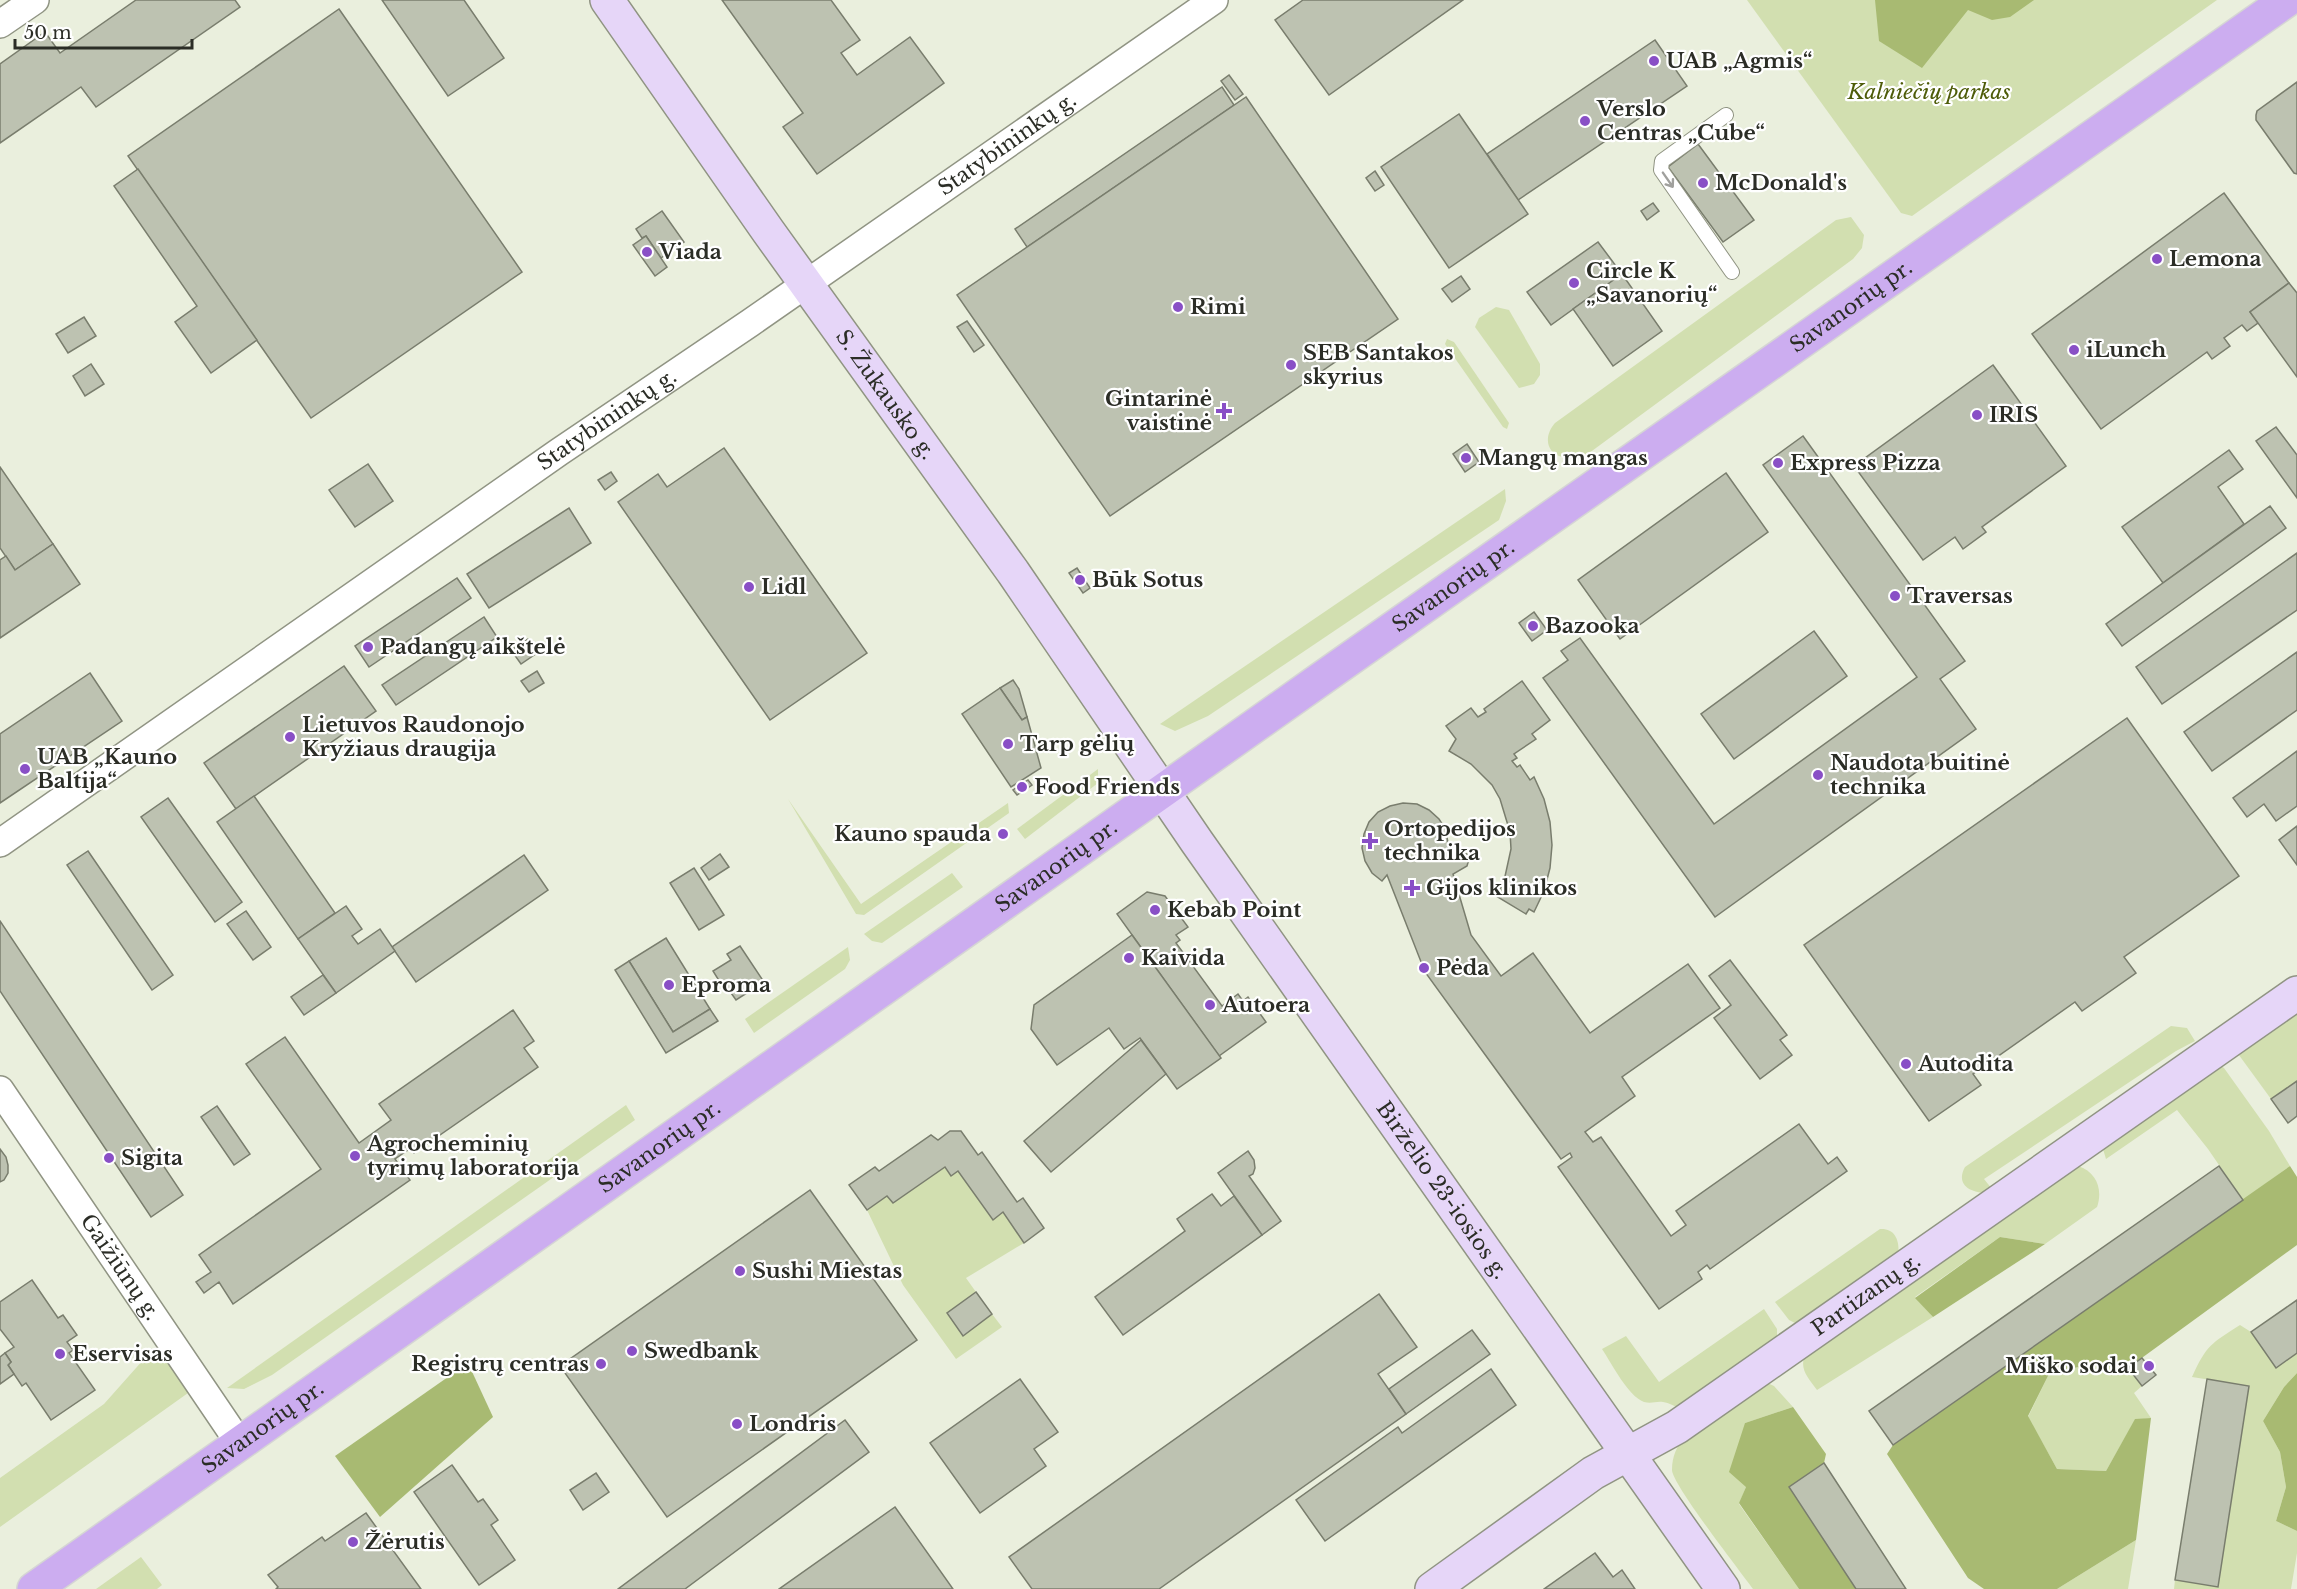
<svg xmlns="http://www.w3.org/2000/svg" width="2297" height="1589" viewBox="0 0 2297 1589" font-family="'Libre Baskerville',serif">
	<rect width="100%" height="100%" fill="#eaefdd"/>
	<g fill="#d2dfb0">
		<polygon points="1747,0 2217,0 1912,216 1901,213"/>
		<path d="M1851,217l13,18 -2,13 -9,11 -272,200c-6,-1 -14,0 -19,-2 -18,-5 -17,-23 -7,-34l281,-203z"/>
		<polygon points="1496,307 1509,310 1540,364 1540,375 1534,384 1519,388 1475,327 1479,318"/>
		<polygon points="1447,339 1454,342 1509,423 1507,429 1503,427 1445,344"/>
		<polygon points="1505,489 1506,501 1499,520 1208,716 1175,731 1160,724"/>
		<polygon points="1098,769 1098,783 1025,839 1017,829"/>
		<polygon points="788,799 861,904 1008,803 1009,813 864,915 856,914"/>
		<polygon points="952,873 963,887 882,943 872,941 864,934"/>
		<polygon points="848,947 850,960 845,969 754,1033 745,1019"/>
		<polygon points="2297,1009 2297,1081 2271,1099 2236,1051"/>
		<path d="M2171,1026l16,2 8,13 -19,10 -192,128 8,10 -5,4c-16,0 -32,-8 -22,-26z"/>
		<polygon points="2218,1064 2224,1068 2269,1131 2290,1166 2243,1200 2208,1149 2177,1110 2106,1159 2103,1149"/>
		<polygon points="626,1105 635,1120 272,1375 244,1389 227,1388"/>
		<path d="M2078,1166c19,6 25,24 19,41l-52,37 -45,-7 -85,60 18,20 -116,73c-11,-15 -19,-22 -10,-40z"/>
		<polygon points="945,1167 951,1176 958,1171 992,1219 1003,1212 1024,1243 966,1278 976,1292 947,1313 963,1335 992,1314 1002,1327 956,1359 903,1285 867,1210 887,1196 893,1203"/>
		<path d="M1880,1229c16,-1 20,13 18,27l-101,68 -8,-4 -14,-18z"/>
		<path d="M1764,1309l13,20v11l-95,66c-8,2 -11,-3 -19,-4 -7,-1 -11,2 -19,0 -16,-6 -32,-38 -42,-53l24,-13 33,46z"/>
		<path d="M2240,1325l11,7 25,35 21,-14v20l-13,14 -21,34 17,31 6,35 -10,34 21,10v22l-6,36h-117l1,-9 43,7 31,-201 -57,-9c15,-33 19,-33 48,-52z"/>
		<polygon points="160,1347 188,1393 0,1527 0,1478 104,1404 144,1359"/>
		<polygon points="2087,1365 2128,1368 2142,1386 2134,1393 2151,1418 2135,1420 2106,1471 2057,1469 2028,1417 2049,1374"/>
		<path d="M1763,1381l11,5 19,21 -48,16 1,64 -7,17 60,85h-46c-13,-18 -81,-105 -81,-119 0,-14 5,-24 13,-34z"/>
		<polygon points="2136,1540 2128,1589 2057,1589"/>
		<polygon points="141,1557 162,1585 157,1589 96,1589"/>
	</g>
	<g fill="#a8ba72">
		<polygon points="1875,0 2034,0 2010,17 1992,20 1968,10 1922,68 1879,41"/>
		<polygon points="2290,1166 2297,1177 2297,1245 2128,1368 2087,1365 2049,1374 2028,1416 2057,1469 2106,1471 2135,1419 2151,1418 2136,1540 2057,1589 1984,1589 1968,1578 1887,1454 1893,1445"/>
		<polygon points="2000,1237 2045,1244 1933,1317 1915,1298"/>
		<polygon points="468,1363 493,1417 380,1517 335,1456"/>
		<polygon points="2297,1373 2297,1531 2276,1521 2286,1487 2280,1452 2263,1421 2284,1387"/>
		<polygon points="1793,1407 1826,1454 1824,1463 1789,1487 1856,1589 1799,1589 1739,1503 1746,1487 1729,1472 1745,1423"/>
	</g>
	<g fill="#bdc2b1" stroke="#797d6d" stroke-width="1.5">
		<polygon points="136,0 235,0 240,7 96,107 81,87 0,143 0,64 45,32 60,53"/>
		<polygon points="382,0 464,0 504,58 448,96"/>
		<polygon points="722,0 831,0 860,40 841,53 857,75 910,37 944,83 817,174 783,127 803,113"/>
		<polygon points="1303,0 1463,0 1329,95 1275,20"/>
		<polygon points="339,9 522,272 311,418 128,156"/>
		<polygon points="1655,40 1687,86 1518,200 1487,154"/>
		<polygon points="1229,75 1243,94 1235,100 1221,81"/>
		<polygon points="2297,82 2297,174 2294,173 2256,120 2256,115 2257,111"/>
		<polygon points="1222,87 1234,105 1027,247 1015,229"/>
		<polygon points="1246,97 1398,319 1110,516 957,295"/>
		<polygon points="1459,114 1528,214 1449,268 1381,167"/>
		<polygon points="1698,144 1754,220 1723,242 1668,167"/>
		<polygon points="138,169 257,340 211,373 175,322 197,306 114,186"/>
		<polygon points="1375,171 1384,185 1375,191 1366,178"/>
		<polygon points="2224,193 2289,283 2250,312 2258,323 2247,331 2242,325 2224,338 2230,346 2212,359 2207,352 2101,429 2032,334"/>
		<polygon points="1653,203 1659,211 1647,220 1641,211"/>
		<polygon points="662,211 684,242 661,258 646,236 642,238 636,229"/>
		<polygon points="646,236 667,267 655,276 633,245"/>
		<polygon points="1598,242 1622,274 1551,325 1527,292"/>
		<polygon points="1622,274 1662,331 1613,366 1573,309"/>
		<polygon points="1461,276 1470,289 1452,302 1442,289"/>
		<polygon points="2289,283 2297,293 2297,377 2250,312"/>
		<polygon points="84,317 96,336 68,353 56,334"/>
		<polygon points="967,321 984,345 974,352 957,327"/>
		<polygon points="91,364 104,384 85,396 73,376"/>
		<polygon points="1993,365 2066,466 1982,527 1986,532 1963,549 1955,537 1923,560 1854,466"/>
		<polygon points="2276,427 2297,455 2297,498 2256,441"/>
		<polygon points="1803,436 1965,661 1940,679 1976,729 1715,917 1543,678 1568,660 1561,651 1580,638 1714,824 1917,677 1763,465"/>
		<polygon points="1467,444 1479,462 1465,472 1453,454"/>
		<polygon points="724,448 867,653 770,720 618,502 658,474 667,487"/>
		<polygon points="2229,450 2243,469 2218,487 2244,524 2163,583 2122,527"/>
		<polygon points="368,464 393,501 355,527 329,490"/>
		<polygon points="0,467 53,544 15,570 0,548"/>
		<polygon points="611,472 617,481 605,490 598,480"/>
		<polygon points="1726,473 1768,532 1620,639 1578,580"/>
		<polygon points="2270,506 2286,528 2122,646 2106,624"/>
		<polygon points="569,508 591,543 489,608 467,574"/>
		<polygon points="53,544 80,584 0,638 0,560 6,556 15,570"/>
		<polygon points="2297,553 2297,610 2162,704 2136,667"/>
		<polygon points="1077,568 1090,588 1083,593 1069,573"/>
		<polygon points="457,578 471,598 369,667 355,646"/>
		<polygon points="1534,612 1547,630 1532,641 1519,623"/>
		<polygon points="484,617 497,637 396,705 382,685"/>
		<polygon points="1814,631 1847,676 1734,759 1701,714"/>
		<polygon points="528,639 537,653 521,664 511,650"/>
		<polygon points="2297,652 2297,710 2212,771 2184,732"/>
		<polygon points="344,666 376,711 236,809 204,763"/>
		<polygon points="537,671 544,683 529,692 521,681"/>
		<polygon points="90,673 122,721 0,803 0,734"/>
		<polygon points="1013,680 1019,689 1027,717 1022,720 1000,688"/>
		<polygon points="1522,681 1550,720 1532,734 1536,739 1514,754 1517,758 1512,761 1517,767 1520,765 1530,780 1534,777 1544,799 1550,822 1552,845 1550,868 1544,891 1534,912 1529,909 1526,914 1496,896 1504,881 1511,849 1510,832 1500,799 1492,785 1471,764 1449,751 1456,739 1446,726 1471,708 1478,717 1486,712 1484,709"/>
		<polygon points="1000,688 1022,720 1027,717 1041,768 1011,787 962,714"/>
		<polygon points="2127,718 2239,876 2124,957 2136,973 2082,1011 2075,1002 1973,1074 1981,1085 1929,1121 1804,945"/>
		<polygon points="2297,751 2297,806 2276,821 2264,804 2247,817 2233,798"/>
		<polygon points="1028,780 1032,785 1017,795 1013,790"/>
		<polygon points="254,796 335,913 298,939 217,822"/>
		<polygon points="168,798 242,902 215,922 141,817"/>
		<polygon points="1403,803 1417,804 1429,810 1439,819 1446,830 1450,857 1461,852 1467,854 1469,859 1467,866 1453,874 1471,935 1501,976 1533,953 1590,1033 1688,964 1720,1008 1622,1077 1635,1096 1585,1132 1593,1142 1601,1137 1671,1236 1686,1225 1676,1211 1799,1124 1828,1164 1837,1157 1847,1171 1710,1269 1707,1265 1698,1272 1702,1279 1659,1309 1558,1167 1572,1157 1570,1153 1561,1159 1425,972 1387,875 1382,881 1372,873 1365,861 1362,848 1364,834 1369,822 1378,812 1390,806"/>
		<polygon points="2297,826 2297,865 2279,840"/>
		<polygon points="88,851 173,975 152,990 67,865"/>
		<polygon points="720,854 729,867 709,880 701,868"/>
		<polygon points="524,855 548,890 416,982 392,947"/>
		<polygon points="694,868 724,915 699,930 670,883"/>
		<polygon points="1147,892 1165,896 1188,927 1176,935 1180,940 1176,943 1222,1006 1238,994 1243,1001 1248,997 1266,1022 1219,1056 1117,914"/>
		<polygon points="346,906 362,929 352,936 358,944 380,929 395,951 336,993 298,939"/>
		<polygon points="246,911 271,947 253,960 227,924"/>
		<polygon points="0,921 183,1195 151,1217 0,991"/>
		<polygon points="1132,935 1221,1058 1177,1089 1140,1038 1124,1049 1109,1028 1057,1065 1031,1029 1034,1005"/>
		<polygon points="666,938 710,1009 673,1032 629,961"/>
		<polygon points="740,946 764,982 736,1000 729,990 726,992 713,971 731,960 727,954"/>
		<polygon points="1730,960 1787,1035 1780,1040 1792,1055 1760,1079 1714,1018 1731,1005 1709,976"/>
		<polygon points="629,961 673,1032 710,1009 718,1021 666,1053 615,970"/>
		<polygon points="323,975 336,993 304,1015 291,997"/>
		<polygon points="513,1010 534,1041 524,1048 538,1067 414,1153 411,1148 395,1159 410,1180 233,1304 219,1282 204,1293 196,1282 211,1272 199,1255 321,1169 246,1064 285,1037 359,1143 391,1120 379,1104"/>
		<polygon points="1141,1040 1166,1074 1051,1172 1024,1141"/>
		<polygon points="2297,1081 2297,1116 2288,1123 2271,1099"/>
		<polygon points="217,1106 250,1154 234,1165 201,1117"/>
		<polygon points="950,1131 961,1131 978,1155 982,1152 1017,1202 1023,1198 1044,1228 1024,1243 1003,1212 993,1220 958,1171 951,1176 945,1167 893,1203 887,1196 867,1210 849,1185 875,1167 879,1171 931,1135 938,1140"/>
		<polygon points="0,1149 6,1157 8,1165 8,1173 4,1180 0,1182"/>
		<polygon points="1248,1151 1254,1160 1255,1168 1253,1174 1249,1176 1281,1221 1262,1235 1218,1173"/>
		<polygon points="2219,1166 2243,1200 1893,1445 1869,1411"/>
		<polygon points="810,1190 917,1340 667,1517 560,1366"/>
		<polygon points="1212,1194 1221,1206 1234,1196 1262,1235 1123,1335 1095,1297 1185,1231 1177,1219"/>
		<polygon points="32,1280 58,1318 63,1315 77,1335 67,1342 73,1350 69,1353 95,1390 51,1420 26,1383 22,1386 8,1365 11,1362 5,1353 14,1347 0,1329 0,1302"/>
		<polygon points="976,1292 992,1314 963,1336 947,1313"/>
		<polygon points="1379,1294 1417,1347 1378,1374 1406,1414 1159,1589 1032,1589 1009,1557"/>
		<polygon points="2297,1300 2297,1353 2276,1368 2251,1332"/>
		<polygon points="1472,1330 1490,1354 1406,1414 1389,1389"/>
		<polygon points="5,1353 11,1362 8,1365 14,1374 0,1384 0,1357"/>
		<polygon points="2142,1358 2156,1375 2142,1386 2128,1368"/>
		<polygon points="1491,1369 1516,1405 1325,1541 1296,1500 1398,1427 1402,1433"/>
		<polygon points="1020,1379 1058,1432 1034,1449 1046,1466 980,1513 930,1443"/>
		<polygon points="2207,1379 2249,1386 2218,1587 2175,1580"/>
		<polygon points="845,1420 869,1452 685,1589 618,1589"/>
		<polygon points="1824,1463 1839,1486 1906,1589 1856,1589 1789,1487"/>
		<polygon points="452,1465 478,1502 483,1499 498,1520 491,1525 515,1560 479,1585 414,1492"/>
		<polygon points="596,1473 609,1492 583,1510 570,1490"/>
		<polygon points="895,1507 953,1589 779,1589"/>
		<polygon points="366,1513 421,1589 276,1589 278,1587 268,1575 322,1537 325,1541"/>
		<polygon points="1595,1553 1613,1577 1622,1570 1635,1589 1544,1589"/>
	</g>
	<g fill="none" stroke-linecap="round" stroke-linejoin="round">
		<g stroke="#909483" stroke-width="16">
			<polyline id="lane" points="1726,115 1662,161 1661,170 1732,272"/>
		</g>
		<g stroke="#909483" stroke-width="30">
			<g id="street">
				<polyline points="0,24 35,0"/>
				<path id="s1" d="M0,843l559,-391 191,-129 464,-323"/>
				<path id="s2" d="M0,1090l240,354"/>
			</g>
		</g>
		<g stroke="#909483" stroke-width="36">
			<g id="secondary">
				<path id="s3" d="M607,0l161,231 245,341 184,270 526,747"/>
				<path id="s4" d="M1432,1589l161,-116 84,-46 620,-434"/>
			</g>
		</g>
		<g stroke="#d5d5d4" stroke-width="36">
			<g id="primary">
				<path id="s5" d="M34,1589l1284,-908 969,-681"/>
			</g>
		</g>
		<use href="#lane" stroke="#fff" stroke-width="14"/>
		<use href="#street" stroke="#fff" stroke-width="27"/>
		<use href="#secondary" stroke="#e6d6f8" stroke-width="33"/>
		<use href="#primary" stroke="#ccadf0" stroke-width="33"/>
	</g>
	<defs><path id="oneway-shaft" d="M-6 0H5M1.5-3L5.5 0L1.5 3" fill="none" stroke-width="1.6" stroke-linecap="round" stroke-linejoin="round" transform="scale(1.5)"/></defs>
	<use stroke="#a0a09d" href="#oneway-shaft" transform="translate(1668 180) rotate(55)"/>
	<g fill="#894fc6" stroke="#fff" stroke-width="2">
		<circle cx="1654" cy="61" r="6"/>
		<circle cx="1585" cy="121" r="6"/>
		<circle cx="1703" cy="183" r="6"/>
		<circle cx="647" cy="252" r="6"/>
		<circle cx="2157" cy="259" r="6"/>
		<circle cx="1574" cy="283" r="6"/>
		<circle cx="1178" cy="307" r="6"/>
		<circle cx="2074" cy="350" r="6"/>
		<circle cx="1291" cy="365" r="6"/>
		<path d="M1221 402h6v6h6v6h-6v6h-6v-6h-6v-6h6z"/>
		<circle cx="1977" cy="415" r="6"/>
		<circle cx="1466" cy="458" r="6"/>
		<circle cx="1778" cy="463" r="6"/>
		<circle cx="1080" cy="580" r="6"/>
		<circle cx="749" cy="587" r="6"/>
		<circle cx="1895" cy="596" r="6"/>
		<circle cx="1533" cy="626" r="6"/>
		<circle cx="368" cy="647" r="6"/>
		<circle cx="290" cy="737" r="6"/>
		<circle cx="1008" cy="744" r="6"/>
		<circle cx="25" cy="769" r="6"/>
		<circle cx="1818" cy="775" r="6"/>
		<circle cx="1022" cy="787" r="6"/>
		<circle cx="1003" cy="834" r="6"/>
		<path d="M1367 832h6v6h6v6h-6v6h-6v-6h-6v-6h6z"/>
		<path d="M1409 879h6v6h6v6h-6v6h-6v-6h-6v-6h6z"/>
		<circle cx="1155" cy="910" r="6"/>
		<circle cx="1129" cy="958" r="6"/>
		<circle cx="1424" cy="968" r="6"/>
		<circle cx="669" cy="985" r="6"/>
		<circle cx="1210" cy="1005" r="6"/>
		<circle cx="1906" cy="1064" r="6"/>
		<circle cx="355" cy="1156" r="6"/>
		<circle cx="109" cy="1158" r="6"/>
		<circle cx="740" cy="1271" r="6"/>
		<circle cx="632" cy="1351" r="6"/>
		<circle cx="60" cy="1354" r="6"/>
		<circle cx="601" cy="1364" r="6"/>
		<circle cx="2149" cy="1366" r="6"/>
		<circle cx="737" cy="1424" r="6"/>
		<circle cx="353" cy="1542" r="6"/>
	</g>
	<g text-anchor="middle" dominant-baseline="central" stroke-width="4.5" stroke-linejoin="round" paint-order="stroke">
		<g font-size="21" font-weight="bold" fill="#2b2d26" stroke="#fff" text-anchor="start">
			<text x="1666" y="61">UAB „Agmis“</text>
			<text x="1597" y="109">Verslo<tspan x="1597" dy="24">Centras „Cube“</tspan></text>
			<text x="1715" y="183">McDonald's</text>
			<text x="659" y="252">Viada</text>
			<text x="2169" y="259">Lemona</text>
			<text x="1586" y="271">Circle K<tspan x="1586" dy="24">„Savanorių“</tspan></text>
			<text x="1190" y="307">Rimi</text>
			<text x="2086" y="350">iLunch</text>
			<text x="1303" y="353">SEB Santakos<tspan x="1303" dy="24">skyrius</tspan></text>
			<text x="1212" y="399" text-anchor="end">Gintarinė<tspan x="1212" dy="24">vaistinė</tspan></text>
			<text x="1989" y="415">IRIS</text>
			<text x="1478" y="458">Mangų mangas</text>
			<text x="1790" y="463">Express Pizza</text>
			<text x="1092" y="580">Būk Sotus</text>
			<text x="761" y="587">Lidl</text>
			<text x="1907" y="596">Traversas</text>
			<text x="1545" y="626">Bazooka</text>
			<text x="380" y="647">Padangų aikštelė</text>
			<text x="302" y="725">Lietuvos Raudonojo<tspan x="302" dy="24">Kryžiaus draugija</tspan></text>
			<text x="1020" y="744">Tarp gėlių</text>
			<text x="37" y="757">UAB „Kauno<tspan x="37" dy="24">Baltija“</tspan></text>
			<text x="1830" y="763">Naudota buitinė<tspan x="1830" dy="24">technika</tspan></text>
			<text x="1034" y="787">Food Friends</text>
			<text x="1384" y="829">Ortopedijos<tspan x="1384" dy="24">technika</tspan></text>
			<text x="991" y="834" text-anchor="end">Kauno spauda</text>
			<text x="1426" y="888">Gijos klinikos</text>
			<text x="1167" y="910">Kebab Point</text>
			<text x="1141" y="958">Kaivida</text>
			<text x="1436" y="968">Pėda</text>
			<text x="681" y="985">Eproma</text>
			<text x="1222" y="1005">Autoera</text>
			<text x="1918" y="1064">Autodita</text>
			<text x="367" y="1144">Agrocheminių<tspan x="367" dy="24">tyrimų laboratorija</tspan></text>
			<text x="121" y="1158">Sigita</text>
			<text x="752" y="1271">Sushi Miestas</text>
			<text x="644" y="1351">Swedbank</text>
			<text x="72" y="1354">Eservisas</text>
			<text x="589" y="1364" text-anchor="end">Registrų centras</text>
			<text x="2137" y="1366" text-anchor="end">Miško sodai</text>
			<text x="749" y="1424">Londris</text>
			<text x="365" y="1542">Žėrutis</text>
		</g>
		<g font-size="21" font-style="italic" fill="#4e5c09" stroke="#fff">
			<text x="1929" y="92">Kalniečių parkas</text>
		</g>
		<g font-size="21" fill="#2b2d26" stroke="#fff">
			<text stroke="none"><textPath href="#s1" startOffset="1226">Statybininkų g.</textPath></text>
			<text stroke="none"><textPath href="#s5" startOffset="2224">Savanorių pr.</textPath></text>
			<text stroke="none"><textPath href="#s3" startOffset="483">S. Žukausko g.</textPath></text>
			<text stroke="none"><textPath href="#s1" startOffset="740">Statybininkų g.</textPath></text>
			<text stroke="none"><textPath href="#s5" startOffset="1738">Savanorių pr.</textPath></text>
			<text stroke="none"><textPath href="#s5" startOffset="1252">Savanorių pr.</textPath></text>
			<text stroke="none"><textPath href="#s5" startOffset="766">Savanorių pr.</textPath></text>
			<text stroke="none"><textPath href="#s3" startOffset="1454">Birželio 23-iosios g.</textPath></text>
			<text stroke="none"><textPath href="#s2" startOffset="214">Gaižiūnų g.</textPath></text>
			<text stroke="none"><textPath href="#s4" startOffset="525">Partizanų g.</textPath></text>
			<text stroke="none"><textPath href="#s5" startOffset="280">Savanorių pr.</textPath></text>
		</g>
	</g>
	<path d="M15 39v9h177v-9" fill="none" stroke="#2b2d26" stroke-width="3"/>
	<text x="24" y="39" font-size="18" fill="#2b2d26" stroke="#ffffff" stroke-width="4.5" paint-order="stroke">50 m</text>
</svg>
